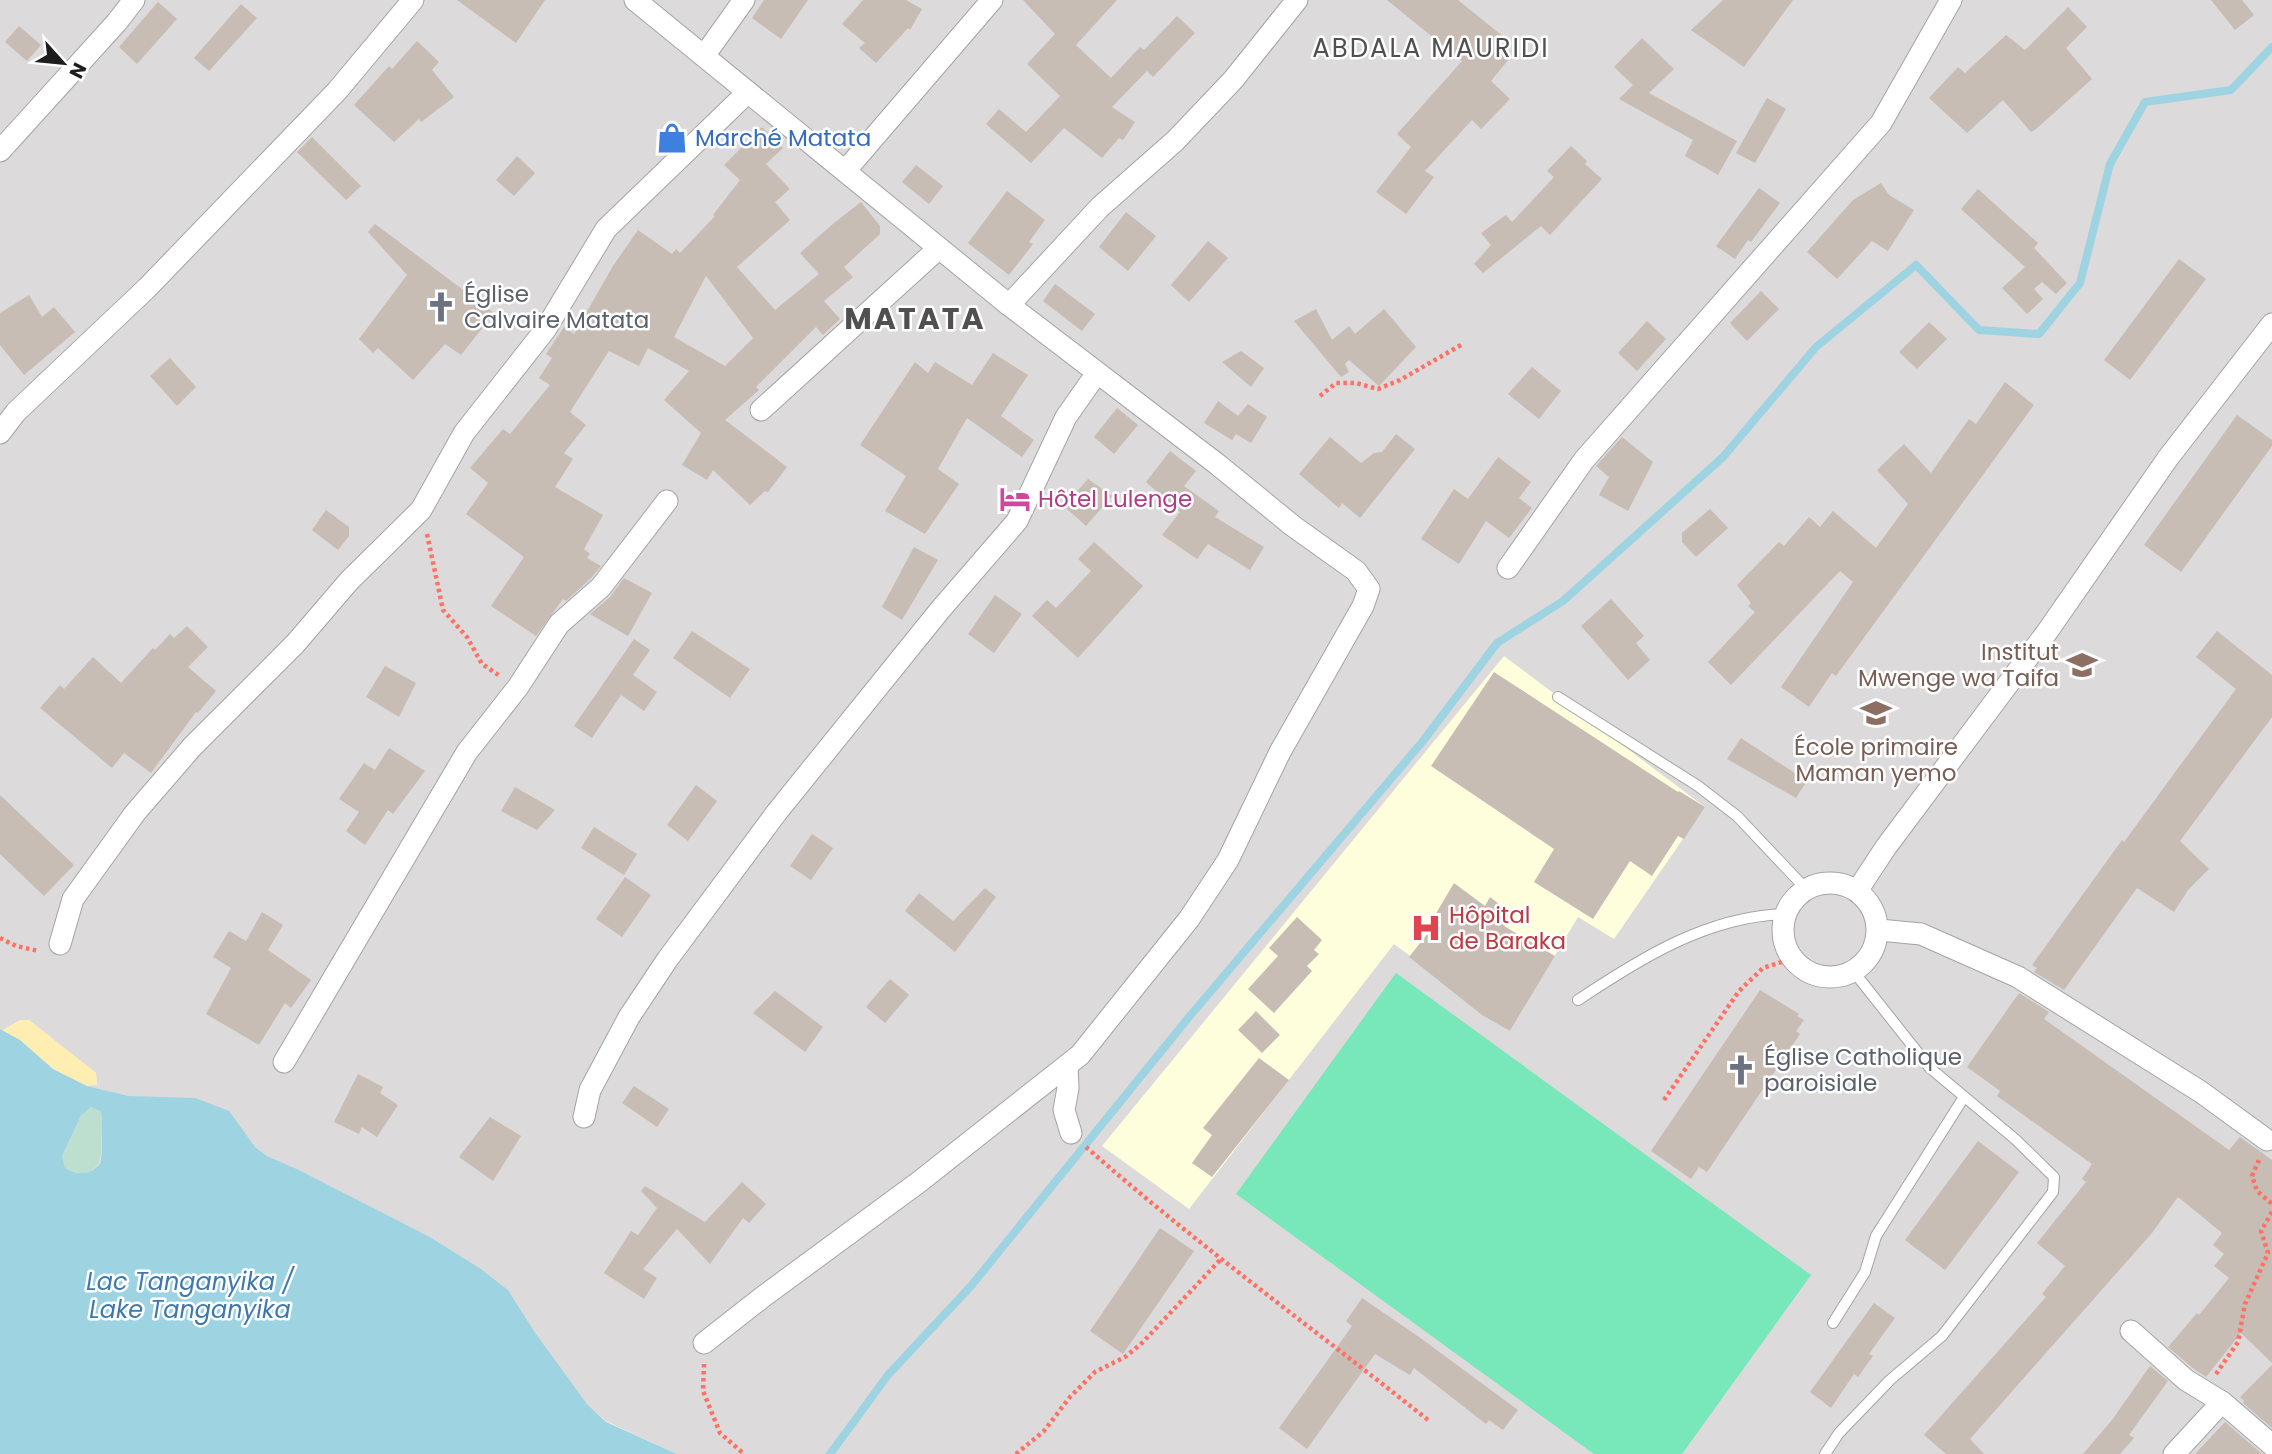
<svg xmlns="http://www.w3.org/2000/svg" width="2272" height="1454" viewBox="0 0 2272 1454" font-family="Poppins,sans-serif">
	<rect width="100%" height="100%" fill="#f0ebe2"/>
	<polygon fill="#dcdada" points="0,0 2272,0 2272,1454 677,1454 606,1421 587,1404 566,1376 536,1334 508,1290 481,1269 430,1237 297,1169 267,1156 255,1147 247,1137 152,1098 129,1096 87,1086 97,1085 96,1073 29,1020 20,1020 3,1030 0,1029"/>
	<polygon fill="#fffedc" points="1504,656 1705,807 1614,939 1578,917 1510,1031 1394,944 1189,1209 1102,1146"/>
	<path fill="#bddfcf" d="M91,1107l10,5 1,6c-1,10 1,38 -3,45 -7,13 -24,12 -34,5l-3,-12 19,-40z"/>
	<path fill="#ffeeb1" d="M20,1020h9l67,53 1,12c-30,4 -69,-40 -94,-55z"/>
	<polygon fill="#78e7ba" points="1396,973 1811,1275 1682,1454 1594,1454 1236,1194"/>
	<path fill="#9ed3e2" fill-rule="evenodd" d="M0,1029l20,11 33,29 34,17 42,10 66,2 34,13 26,36 12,9 30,13 133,68 51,32 27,21 28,44 51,70 19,18 71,32h-677zM91,1107l10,5 1,6c-1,9 1,38 -2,45 -8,13 -25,12 -35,5l-3,-12 19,-40z"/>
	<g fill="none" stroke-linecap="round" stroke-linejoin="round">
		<polyline stroke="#9ed3e2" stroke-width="8" points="830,1454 888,1375 971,1286 1189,1017 1423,741 1497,643 1563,601 1723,457 1816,347 1916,265 1979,330 2039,334 2080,283 2110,164 2145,102 2231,90 2272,47"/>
	</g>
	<g fill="#c8bdb5" fill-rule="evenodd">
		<polygon points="457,0 545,0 516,43"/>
		<polygon points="764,0 808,0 781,39 752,18"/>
		<polygon points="863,0 906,0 922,9 910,30 908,28 876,63 859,48 865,43 842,24"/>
		<polygon points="1023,0 1117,0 1076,45 1111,78 1140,47 1144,50 1177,16 1195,33 1153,77 1147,71 1112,107 1135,122 1123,140 1119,138 1102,158 1064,128 1031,163 986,124 999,109 1026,132 1060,96 1027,64 1055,34"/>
		<polygon points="1387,0 1458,0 1505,38 1496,48 1509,59 1491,81 1510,99 1481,129 1472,120 1425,171 1434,177 1406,214 1376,192 1411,147 1397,134 1462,61"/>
		<polygon points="1723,0 1793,0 1744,67 1691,30"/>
		<polygon points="2211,0 2242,0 2254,15 2235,30"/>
		<polygon points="158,2 177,19 137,64 119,47"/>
		<polygon points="241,4 257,18 209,71 194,58"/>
		<polygon points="2068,7 2087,27 2066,48 2092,79 2036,129 2031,132 2003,100 1967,133 1929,98 1958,67 1965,73 2006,35 2025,50"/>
		<polygon points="19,26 41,45 27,61 5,42"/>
		<polygon points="1642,38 1674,69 1649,93 1737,141 1718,175 1685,156 1693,140 1619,99 1633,85 1614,67"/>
		<polygon points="417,41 439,62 432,70 454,97 421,122 419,119 394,142 354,105 389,66 392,69"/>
		<polygon points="1767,98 1786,109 1755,163 1736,153"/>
		<path d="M762,127l21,21 -17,16 24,25 -15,13 15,18 -53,47 38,43 44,-36 -19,-21 34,-30 27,-21 19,24v8l-36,33 9,10 -29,24 16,18 -17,16 -7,-8 -60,60 3,3 -34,30 62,47 -19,25 -3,-1 -15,14 -37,-35 -6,10 -25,-15 19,-32 -37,-33 25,-29 -41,-23 -9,18 -30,-15 -39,61 16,13 -22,28 9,6 -18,28 48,28 -19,34 6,5 -3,4 14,8 -10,12 -25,23 -3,-2 -27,37 -45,-30 33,-49 -58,-43 22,-31 -18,-15 33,-39 7,5 40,-49 -11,-7 13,-20 -6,-4 18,-27 10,7 39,-68 25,-36 34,24 4,-5 4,4 35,-37 -2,-1 27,-35 -16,-15zM706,276l47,62 -28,28 -51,-29z"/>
		<polygon points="312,137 361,186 346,200 297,152"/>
		<polygon points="1571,146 1587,161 1585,164 1602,179 1550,235 1541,226 1483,273 1474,264 1491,245 1481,233 1506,215 1512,222 1554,177 1547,171"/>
		<polygon points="517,156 535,173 514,196 496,180"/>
		<polygon points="916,165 943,186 929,204 902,182"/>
		<polygon points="1881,183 1889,195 1914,210 1888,251 1872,241 1837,279 1807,252 1853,200"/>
		<polygon points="1759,188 1780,203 1751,242 1748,240 1735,259 1716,246"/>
		<polygon points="1978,189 2038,243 2034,248 2067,283 2056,294 2042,282 2034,289 2043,299 2027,314 2002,288 2025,267 1961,209"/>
		<polygon points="1007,191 1045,220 1029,242 1033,244 1009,275 968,243"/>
		<polygon points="1126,212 1156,236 1128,271 1099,247"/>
		<polygon points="375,224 494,313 461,355 445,344 413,380 378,348 373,353 359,339 407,275 368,232"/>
		<polygon points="1208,241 1228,258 1189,302 1171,285"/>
		<polygon points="2179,259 2206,279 2130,380 2104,360"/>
		<polygon points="1055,284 1095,314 1082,331 1043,301"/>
		<polygon points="1761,291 1779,309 1747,341 1730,323"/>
		<polygon points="29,295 42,317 54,307 75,332 24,375 0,345 0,313"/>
		<polygon points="1316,309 1332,340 1349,326 1355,334 1384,309 1416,347 1379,386 1349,360 1345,364 1349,372 1341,377 1294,321"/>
		<polygon points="1647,321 1666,339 1637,371 1618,353"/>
		<polygon points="1929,322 1947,339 1917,369 1899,352"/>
		<polygon points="1241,351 1264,368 1251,387 1222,362"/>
		<polygon points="993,353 1028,375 1001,416 1034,440 1022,457 967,418 938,469 959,484 925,534 885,511 906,476 860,445 915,362 928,373 935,362 972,385"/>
		<polygon points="170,358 196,387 177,406 150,376"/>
		<polygon points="1532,367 1561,391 1539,419 1508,394"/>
		<polygon points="2005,382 2034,405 1836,676 1832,673 1809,707 1781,687 1853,582 1840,571 1731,685 1708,662 1755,612 1748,606 1751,603 1737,585 1779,542 1784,546 1809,517 1820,527 1833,511 1876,548 1908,504 1877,470 1904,444 1931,473 1969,419 1976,424"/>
		<polygon points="1218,401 1238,416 1248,404 1267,417 1251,443 1236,434 1232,440 1204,423"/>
		<polygon points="1117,408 1138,425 1114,454 1094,437"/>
		<polygon points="2237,415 2272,440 2272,446 2181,572 2144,545"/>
		<polygon points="1396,434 1415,449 1360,518 1342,503 1339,508 1299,474 1330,437 1361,463 1374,453 1382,452"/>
		<polygon points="1622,437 1653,462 1628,511 1599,495 1609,477 1596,466"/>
		<polygon points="1170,451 1196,471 1184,486 1219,511 1215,517 1264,547 1250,570 1208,544 1197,559 1162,535 1180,512 1146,482"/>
		<polygon points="1498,457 1531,482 1519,498 1532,508 1509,538 1486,521 1459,564 1421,539 1454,489 1468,499"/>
		<polygon points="1088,479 1112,496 1086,526 1064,506"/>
		<polygon points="1710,509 1728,528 1696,557 1682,542 1682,533"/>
		<polygon points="326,510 349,527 349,536 338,550 312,530"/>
		<polygon points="1094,542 1143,586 1078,658 1032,616 1047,600 1056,608 1091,571 1078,559"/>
		<polygon points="914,547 938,560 902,620 882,607"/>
		<polygon points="624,578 652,593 628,636 590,614 610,597"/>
		<polygon points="995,595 1022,614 994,653 968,634"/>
		<polygon points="1611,599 1644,636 1636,643 1650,660 1628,680 1581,626"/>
		<polygon points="187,626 208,647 188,667 216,691 198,713 196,712 151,773 124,753 112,768 40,708 60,685 64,689 93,657 121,683 153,648 155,650 170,634 174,638"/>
		<polygon points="692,631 750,669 730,698 673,658"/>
		<polygon points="2217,631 2272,675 2272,717 2180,841 2209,869 2188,890 2174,912 2137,888 2064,990 2034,972 2037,968 2032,965 2122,840 2124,842 2236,689 2196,657"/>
		<polygon points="634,639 650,650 633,675 657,692 644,711 621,695 592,738 574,726"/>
		<polygon points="385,666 416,683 399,717 366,697"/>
		<polygon points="1494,672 1678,792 1679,791 1705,807 1684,839 1678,836 1652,876 1630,861 1593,919 1534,882 1554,849 1431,766"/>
		<polygon points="1741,738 1807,781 1796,798 1727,759"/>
		<polygon points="389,748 425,771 393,814 388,810 365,845 346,831 359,812 339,799 364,763 375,770"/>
		<polygon points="696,785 717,801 688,841 667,825"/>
		<polygon points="515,787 555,810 537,830 501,811"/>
		<polygon points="0,795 74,865 44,896 0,854"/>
		<polygon points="594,827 637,854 624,875 581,848"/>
		<polygon points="812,834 833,848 811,880 790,866"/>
		<polygon points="625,877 651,895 622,937 596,919"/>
		<polygon points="1454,883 1485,906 1490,897 1512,914 1504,926 1555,956 1510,1031 1482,1015 1409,957 1440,918 1435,915"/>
		<polygon points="985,888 996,897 955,952 905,911 919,893 953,921"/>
		<polygon points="262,912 283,925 268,950 311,980 291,1008 285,1003 259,1045 206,1014 231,968 213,957 229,931 246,941"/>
		<polygon points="1297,917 1322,940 1314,950 1319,954 1307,966 1312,971 1274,1013 1248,989 1278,956 1269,948"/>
		<polygon points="890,979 909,995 885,1023 866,1007"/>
		<polygon points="1760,990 1799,1014 1797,1016 1804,1020 1796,1031 1800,1034 1707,1172 1699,1167 1691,1179 1651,1151"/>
		<polygon points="775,991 823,1027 805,1052 753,1013"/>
		<polygon points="2019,993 2049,1012 2044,1019 2229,1150 2240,1137 2272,1160 2272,1363 2241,1333 2206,1377 2194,1369 2168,1347 2197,1313 2199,1315 2229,1278 2214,1266 2224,1254 2213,1245 2222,1233 2178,1197 2152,1233 1970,1439 1984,1454 1946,1454 1924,1435 2046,1297 2042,1294 2065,1266 2037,1243 2086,1182 2082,1179 2092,1164 1997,1096 2000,1091 1967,1067"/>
		<polygon points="1256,1011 1280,1035 1262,1053 1238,1030"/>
		<polygon points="1259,1058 1289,1080 1212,1177 1192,1163 1212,1135 1203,1128"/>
		<polygon points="358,1074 383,1087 380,1093 398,1105 377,1137 362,1127 359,1134 334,1122"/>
		<polygon points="634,1086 669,1109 657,1127 622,1103"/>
		<polygon points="490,1117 521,1136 493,1181 459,1157"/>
		<polygon points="1978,1141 2019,1172 1945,1270 1905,1240"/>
		<polygon points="742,1182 766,1204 749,1223 743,1218 710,1264 677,1229 643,1269 657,1278 644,1299 604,1273 631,1231 638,1235 657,1208 641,1191 645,1186 705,1222"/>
		<polygon points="1160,1228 1194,1251 1123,1354 1090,1331"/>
		<polygon points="1362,1298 1419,1337 1518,1410 1503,1430 1489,1420 1486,1424 1414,1368 1410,1375 1375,1354 1307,1449 1279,1428 1352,1326 1346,1321"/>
		<polygon points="1874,1303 1895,1318 1869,1354 1873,1356 1858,1377 1854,1374 1831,1408 1810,1392"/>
		<polygon points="2272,1365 2272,1428 2243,1403 2244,1401 2240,1397"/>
		<polygon points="2150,1366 2168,1381 2129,1435 2134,1438 2120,1454 2083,1454 2112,1420"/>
		<polygon points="2225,1422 2262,1454 2195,1454"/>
	</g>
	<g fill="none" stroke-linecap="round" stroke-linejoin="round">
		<g stroke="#a4a4a4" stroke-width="12">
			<g id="service">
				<polyline points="1558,697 1698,786 1737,816 1806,889"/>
				<path d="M1578,1000c63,-42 130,-84 207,-86"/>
				<polyline points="1833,1323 1865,1272 1876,1236 1964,1097"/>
				<polyline points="1825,1454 1839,1433 1890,1380 1942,1336 2053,1192 2054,1177 2015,1139 1930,1068 1854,972"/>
			</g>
		</g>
		<g stroke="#a4a4a4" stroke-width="23">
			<g id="minor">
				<polyline points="635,0 1009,305 1217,464 1293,526 1356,571 1369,589 1363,606 1280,752 1228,860 1189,919 1080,1055 919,1182 764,1296 704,1343"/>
				<polyline points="704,56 744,0"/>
				<polyline points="0,151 117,22 134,0"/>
				<polyline points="846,170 992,0"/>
				<polyline points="1009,305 1100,207 1175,141 1233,80 1297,0"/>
				<polyline points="761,410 939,248"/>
				<polyline points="0,433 16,412 147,288 337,91 413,0"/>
				<polyline points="1508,568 1584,460 1881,123 1951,0"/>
				<circle cx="1830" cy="930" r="47"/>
				<polyline points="1857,891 1886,847 2047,632 2168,458 2272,324"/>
				<polyline points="1879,930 1921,934 2018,977 2201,1092 2267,1140"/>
				<polyline points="60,944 73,899 135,813 192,747 295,644 349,581 421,510 464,433 545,330 606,229 748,92"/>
				<polyline points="284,1062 467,752 518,687 559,624 601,587 667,501"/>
				<polyline points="1067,1066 1068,1088 1064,1110 1071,1133"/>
				<polyline points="584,1117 590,1090 629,1017 667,960 777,812 940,610 1017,521 1066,417 1097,373"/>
				<polyline points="2131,1331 2186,1380 2222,1402 2272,1445"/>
				<polyline points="2174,1454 2222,1402"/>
			</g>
		</g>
		<g stroke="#ff7164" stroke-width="4.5" stroke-dasharray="3.5 3.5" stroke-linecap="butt">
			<polyline points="1320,396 1336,383 1356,383 1378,389 1400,380 1461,345"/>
			<polyline points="427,534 443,610 467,637 482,664 500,676"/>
			<polyline points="0,938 16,946 39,951"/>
			<polyline points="1664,1100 1739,991 1763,968 1791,959"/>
			<path d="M1086,1147c109,96 228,182 342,273"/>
			<polyline points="2259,1160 2252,1176 2257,1191 2272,1204"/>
			<polyline points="704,1364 703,1391 720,1433 744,1454"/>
			<polyline points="2216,1374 2238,1342 2245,1304 2268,1253 2261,1231 2272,1212"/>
			<polyline points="1016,1454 1044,1431 1070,1397 1095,1372 1125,1357 1142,1343 1221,1259"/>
		</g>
		<use href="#service" stroke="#fff" stroke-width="10"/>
		<use href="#minor" stroke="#fff" stroke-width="21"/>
	</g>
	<defs>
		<g id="shop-bare" transform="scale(2.415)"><path d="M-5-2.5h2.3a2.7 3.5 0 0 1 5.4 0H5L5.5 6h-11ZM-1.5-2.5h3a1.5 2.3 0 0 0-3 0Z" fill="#3f7fe0" stroke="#fff" stroke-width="2.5" paint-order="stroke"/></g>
		<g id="church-bare" transform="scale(2.415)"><path d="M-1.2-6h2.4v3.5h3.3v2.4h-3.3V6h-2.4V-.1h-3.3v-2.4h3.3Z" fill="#6b7280" stroke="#fff" stroke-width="2.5" paint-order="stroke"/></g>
		<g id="hotel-bare" transform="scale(2.415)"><path d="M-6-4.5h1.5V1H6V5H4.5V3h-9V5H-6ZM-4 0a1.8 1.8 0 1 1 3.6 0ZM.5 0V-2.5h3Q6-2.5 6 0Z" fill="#d1479c" stroke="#fff" stroke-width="2.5" paint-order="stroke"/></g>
		<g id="school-bare" transform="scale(2.415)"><path d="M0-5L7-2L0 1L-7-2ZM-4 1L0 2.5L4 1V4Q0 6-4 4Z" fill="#8d6e63" stroke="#fff" stroke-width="2.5" paint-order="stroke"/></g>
		<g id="hospital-bare" transform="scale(2.415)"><path d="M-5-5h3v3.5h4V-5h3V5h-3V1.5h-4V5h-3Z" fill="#e0444e" stroke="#fff" stroke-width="2.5" paint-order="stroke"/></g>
	</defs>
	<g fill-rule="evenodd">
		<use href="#shop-bare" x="672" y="138"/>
		<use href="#church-bare" x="441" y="307"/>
		<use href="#hotel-bare" x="1015" y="499"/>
		<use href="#school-bare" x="2082" y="665"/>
		<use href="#school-bare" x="1876" y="713"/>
		<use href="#hospital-bare" x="1426" y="928"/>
		<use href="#church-bare" x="1741" y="1070"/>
	</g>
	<g text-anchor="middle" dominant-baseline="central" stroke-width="5" stroke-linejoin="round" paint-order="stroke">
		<g font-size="23" fill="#366cbe" stroke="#fff" text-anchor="start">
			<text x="695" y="138">Marché Matata</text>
		</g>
		<g font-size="23" fill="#5b616d" stroke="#fff" text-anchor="start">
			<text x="464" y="294">Église<tspan x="464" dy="26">Calvaire Matata</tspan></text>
			<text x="1764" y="1057">Église Catholique<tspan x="1764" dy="26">paroisiale</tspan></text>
		</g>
		<g font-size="23" fill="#b23c85" stroke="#fff" text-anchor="start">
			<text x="1038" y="499">Hôtel Lulenge</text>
		</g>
		<g font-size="23" fill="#785e54" stroke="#fff" text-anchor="end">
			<text x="2059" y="652">Institut<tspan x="2059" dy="26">Mwenge wa Taifa</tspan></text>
			<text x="1876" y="747" text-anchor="middle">École primaire<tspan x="1876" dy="26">Maman yemo</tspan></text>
		</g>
		<g font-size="23" fill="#be3a42" stroke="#fff" text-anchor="start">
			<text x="1449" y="915">Hôpital<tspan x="1449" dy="26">de Baraka</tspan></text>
		</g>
		<g font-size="24" font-style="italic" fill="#3f78ae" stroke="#fff">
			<text x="190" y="1281">Lac Tanganyika /<tspan x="190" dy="28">Lake Tanganyika</tspan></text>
		</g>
		<g font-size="26" letter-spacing="2" fill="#505050" stroke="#fff">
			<text x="1431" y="48">ABDALA MAURIDI</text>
		</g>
		<g font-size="30" font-weight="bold" letter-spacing="2" fill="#505050" stroke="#fff">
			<text x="915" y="318">MATATA</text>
		</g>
	</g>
	<g transform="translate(63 63) rotate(117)" stroke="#ffffff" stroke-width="5" paint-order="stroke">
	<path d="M0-5L12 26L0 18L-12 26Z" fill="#1d1d1d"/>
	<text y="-10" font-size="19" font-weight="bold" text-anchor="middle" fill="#1d1d1d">N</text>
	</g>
</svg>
